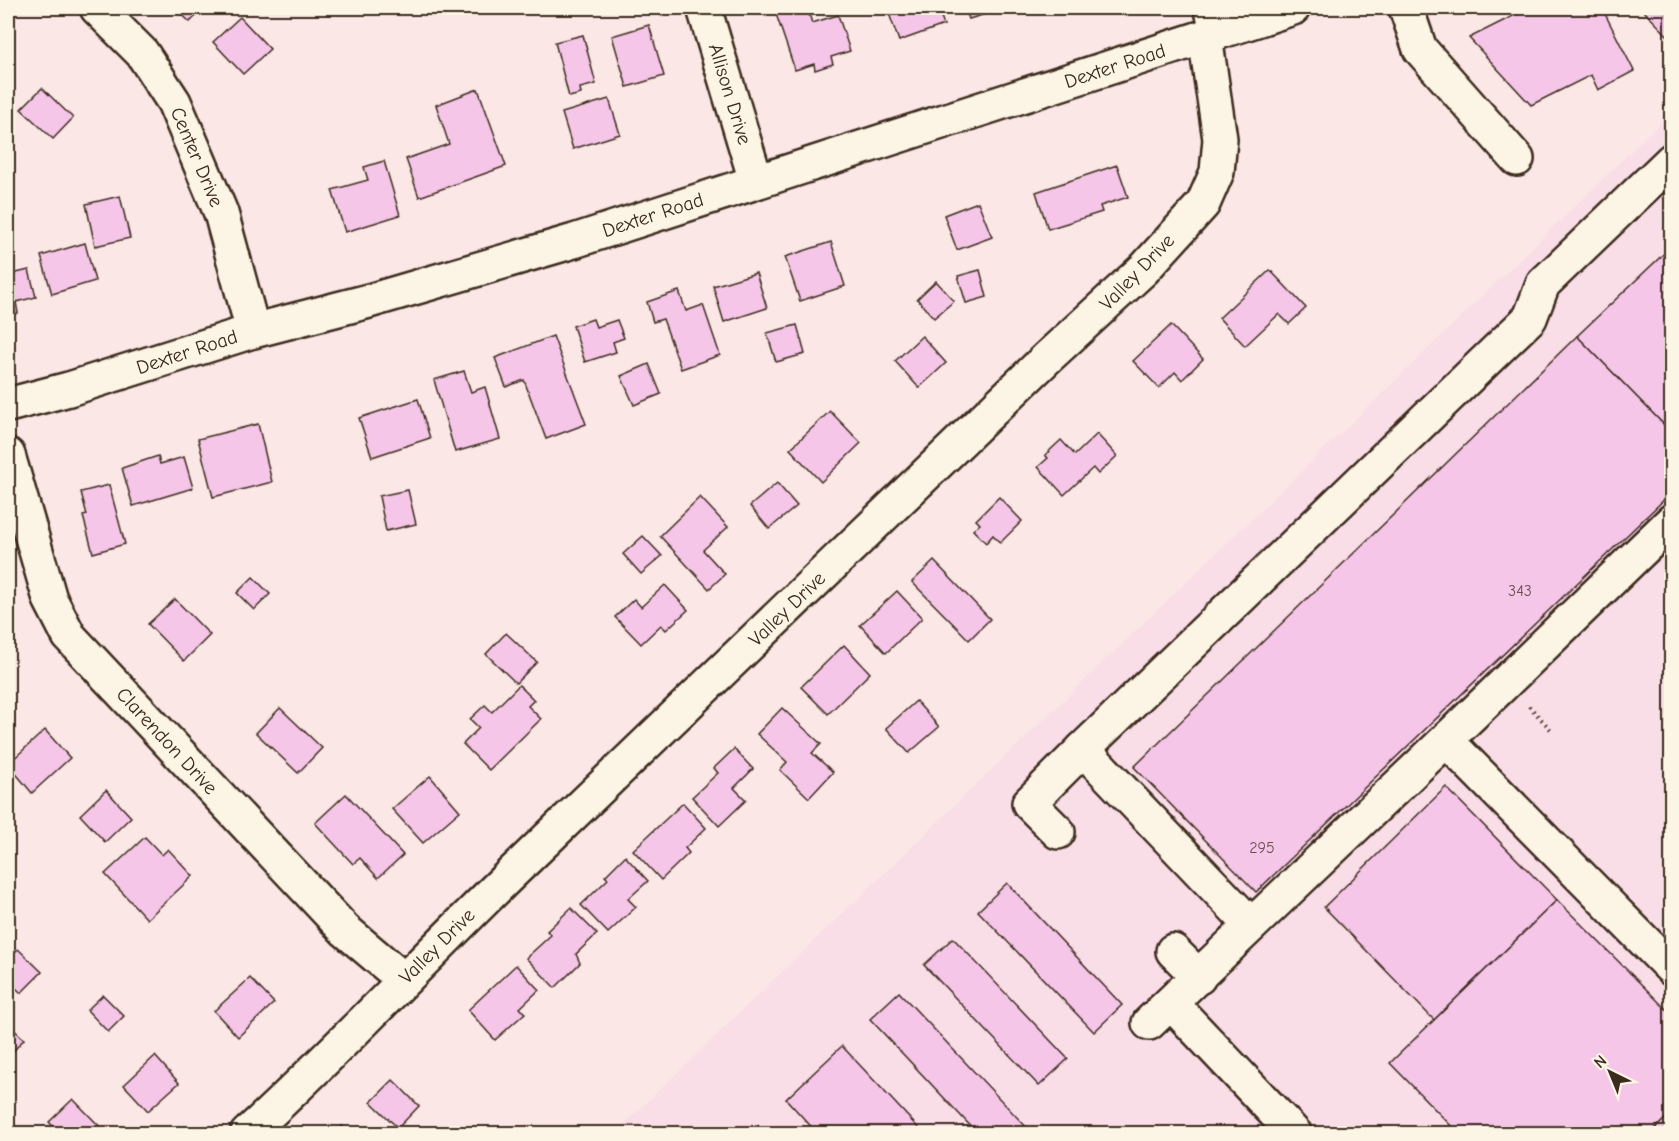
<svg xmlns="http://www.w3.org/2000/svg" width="1679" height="1141" viewBox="0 0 1679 1141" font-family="'Comic Neue',sans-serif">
	<rect width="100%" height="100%" fill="#fae7e6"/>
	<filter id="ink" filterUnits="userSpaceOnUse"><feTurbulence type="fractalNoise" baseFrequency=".0167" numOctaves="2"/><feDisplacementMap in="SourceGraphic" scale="12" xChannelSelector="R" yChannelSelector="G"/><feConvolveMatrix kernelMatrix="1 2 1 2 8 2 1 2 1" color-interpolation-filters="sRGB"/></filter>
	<g filter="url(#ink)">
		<polygon fill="#f9dde7" points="1671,113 1671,1133 614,1134 1356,419"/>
		<g fill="#f6c6e8" stroke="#3b2a1e" stroke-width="1.5">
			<polygon points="175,8 204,8 190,22"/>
			<polygon points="774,8 807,8 812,23 838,15 850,51 831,57 833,64 815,70 814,64 795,70"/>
			<polygon points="887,8 938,8 944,25 899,41"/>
			<polygon points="965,8 1005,8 969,19"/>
			<polygon points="1529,8 1602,8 1634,71 1598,90 1591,75 1531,105 1469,38"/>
			<polygon points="1641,8 1672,8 1672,36 1670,38"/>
			<polygon points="240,17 270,49 243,74 213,42"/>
			<polygon points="649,25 664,76 627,87 612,36"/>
			<polygon points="583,35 596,84 580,88 581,94 569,97 555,42"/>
			<polygon points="42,88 73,118 53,139 21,109"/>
			<polygon points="478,89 506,166 419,197 406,159 449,144 436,105"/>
			<polygon points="609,99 620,134 573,149 562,113"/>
			<polygon points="384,161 400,215 345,232 332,190 368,180 364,167"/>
			<polygon points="1117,165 1128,197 1100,206 1102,212 1048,229 1036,192"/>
			<polygon points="120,196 130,238 95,246 86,204"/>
			<polygon points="978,202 992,237 957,250 944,215"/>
			<polygon points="831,242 845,286 800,301 785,257"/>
			<polygon points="85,243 95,281 52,294 41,256"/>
			<polygon points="1672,246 1672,433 1577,336"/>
			<polygon points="29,270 36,297 16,302 18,313 8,316 8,275"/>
			<polygon points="980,270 987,297 966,303 958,276"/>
			<polygon points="1270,270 1306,308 1289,324 1279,314 1245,346 1219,318"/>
			<polygon points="756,273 767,308 724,322 713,286"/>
			<polygon points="936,281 954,301 934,318 917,299"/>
			<polygon points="679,291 686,311 703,305 720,355 681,369 663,319 653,322 647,302"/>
			<polygon points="593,319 596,327 617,320 624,338 613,342 616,352 585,362 573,326"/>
			<polygon points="797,325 805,354 776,362 767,333"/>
			<polygon points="1171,325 1203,359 1182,380 1175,372 1159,388 1133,361"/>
			<polygon points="553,336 586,424 546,439 524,380 506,387 495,358"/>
			<polygon points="922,336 946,363 919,388 895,361"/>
			<polygon points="1577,336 1672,433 1672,492 1256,892 1134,767"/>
			<polygon points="649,364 661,394 634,405 621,376"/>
			<polygon points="464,371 471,392 485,387 500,439 455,452 434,380"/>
			<polygon points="418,399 430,438 372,457 359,418"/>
			<polygon points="830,411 861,443 821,482 790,449"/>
			<polygon points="258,424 272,482 213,497 198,439"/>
			<polygon points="1097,434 1117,456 1098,474 1093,468 1064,495 1038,467 1048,458 1045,455 1061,440 1075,455"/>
			<polygon points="158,456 160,464 184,457 193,488 133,506 122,468"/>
			<polygon points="777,483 797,506 769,529 750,506"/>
			<polygon points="109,485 125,544 93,553 83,516 87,515 81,492"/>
			<polygon points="408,490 416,524 386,531 379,496"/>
			<polygon points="700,497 728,527 703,550 725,574 709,589 660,536"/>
			<polygon points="999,497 1022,521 1000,543 993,535 986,543 973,530 980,524 976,520"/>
			<polygon points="643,536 662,556 641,574 623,554"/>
			<polygon points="934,561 990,619 969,640 912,582"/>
			<polygon points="253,577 270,594 254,610 237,593"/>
			<polygon points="665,585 688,610 666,630 661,625 641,644 615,617 634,599 641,607"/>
			<polygon points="897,591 922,618 886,653 860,625"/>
			<polygon points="175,599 210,635 184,661 148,624"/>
			<polygon points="506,633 537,662 516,683 486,654"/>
			<polygon points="844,645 870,673 828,714 801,687"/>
			<polygon points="519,685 534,700 528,706 541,719 489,770 463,744 479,728 470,719 485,705 492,712"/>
			<polygon points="916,701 939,727 909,753 886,728"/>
			<polygon points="280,708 322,748 298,773 256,733"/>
			<polygon points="782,708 821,744 812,753 833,772 809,798 780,770 787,762 757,734"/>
			<polygon points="45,730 70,758 32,793 8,764"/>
			<polygon points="734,749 753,769 734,788 746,800 719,826 692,797 718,773 714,768"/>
			<polygon points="430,776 460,811 423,843 392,809"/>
			<polygon points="1446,787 1557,900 1434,1020 1324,907"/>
			<polygon points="106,790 131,817 105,842 80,815"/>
			<polygon points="346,794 403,855 378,878 360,858 353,864 315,823"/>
			<polygon points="683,803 706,828 685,848 689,853 661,880 633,850"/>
			<polygon points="145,837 162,855 168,849 193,876 147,919 105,874"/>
			<polygon points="625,856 648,881 628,899 636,907 608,933 581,905 608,879 605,876"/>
			<polygon points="1007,883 1122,1005 1094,1032 978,911"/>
			<polygon points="1557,900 1672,1015 1672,1112 1650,1134 1459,1134 1390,1063"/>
			<polygon points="571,908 597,934 576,954 580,963 555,988 526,958 551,935 547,931"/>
			<polygon points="953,938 1068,1059 1039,1086 924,965"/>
			<polygon points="18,949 42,972 21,993 8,980 8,959"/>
			<polygon points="516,965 539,990 520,1008 525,1013 495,1040 468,1010"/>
			<polygon points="250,978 274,1003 238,1037 214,1011"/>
			<polygon points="899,992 1029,1130 1025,1134 978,1134 870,1019"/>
			<polygon points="103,995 124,1016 108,1032 87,1010"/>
			<polygon points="8,1024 24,1039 8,1057"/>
			<polygon points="842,1046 924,1134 818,1134 786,1099"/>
			<polygon points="155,1056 179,1083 148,1111 124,1085"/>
			<polygon points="393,1080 419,1106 398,1128 371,1102"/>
			<polygon points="73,1099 107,1134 60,1134 49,1122"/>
			<polygon points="1672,1112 1672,1134 1650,1134"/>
			<polygon points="342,1126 349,1134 334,1134"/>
			<polygon points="758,1126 766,1134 750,1134"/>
		</g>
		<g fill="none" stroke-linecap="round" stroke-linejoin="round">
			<g stroke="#3b2a1e" stroke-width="38">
				<g id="minor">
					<polyline points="97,8 142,53 174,102 221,213 253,331"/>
					<polyline points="704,8 756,181"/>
					<polyline points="1211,8 1219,32"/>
					<polyline points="1406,8 1420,49 1517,159"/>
					<polyline points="8,455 50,599 69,636 345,930 404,980"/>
					<polyline points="1672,521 1446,740 1672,969"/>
					<polyline points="1058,832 1029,803 1083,749"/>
					<polyline points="1251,925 1083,749 1530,318 1543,284 1672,160"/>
					<polyline points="1173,951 1199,977"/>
					<polyline points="1171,1003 1295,1134"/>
					<polyline points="1149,1023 1446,740"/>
					<path d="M247,1134c93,-85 178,-177 268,-264l532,-512 97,-89 59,-65 14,-32 3,-33 -15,-103"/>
				</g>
			</g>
			<g stroke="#3b2a1e" stroke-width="38">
				<polyline id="major" points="8,405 69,389 253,331 369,301 574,241 1293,8"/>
			</g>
			<g stroke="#3b2a1e" stroke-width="4" stroke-dasharray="1.5 4.5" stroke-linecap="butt">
				<polyline points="1664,574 1672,581"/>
				<polyline points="1529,706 1553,732"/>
			</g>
			<use href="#minor" stroke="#fcf5e5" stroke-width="33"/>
			<use href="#major" stroke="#fcf5e5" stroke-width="33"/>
		</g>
	</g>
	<g text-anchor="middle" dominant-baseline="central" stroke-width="4.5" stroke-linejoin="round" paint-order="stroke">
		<g font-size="16" fill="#6a5150">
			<text x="1520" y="591">343</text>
			<text x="1262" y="848">295</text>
		</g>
		<g font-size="20" fill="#3b2a1e" stroke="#fcf5e5">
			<text transform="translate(1115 66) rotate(-18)">Dexter Road</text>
			<text transform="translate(730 94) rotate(73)">Allison Drive</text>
			<text transform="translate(197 157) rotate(67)">Center Drive</text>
			<text transform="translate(653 215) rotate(-18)">Dexter Road</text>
			<text transform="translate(1137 272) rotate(-46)">Valley Drive</text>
			<text transform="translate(187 352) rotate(-18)">Dexter Road</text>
			<text transform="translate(787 609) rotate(-44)">Valley Drive</text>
			<text transform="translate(167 741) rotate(47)">Clarendon Drive</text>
			<text transform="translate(437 946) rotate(-45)">Valley Drive</text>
		</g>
	</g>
	<rect width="1679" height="1141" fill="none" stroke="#fcf5e5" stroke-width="30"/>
	<rect x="15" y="15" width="1649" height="1111" fill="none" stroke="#3b2a1e" stroke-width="2" filter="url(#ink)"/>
	<g transform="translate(1610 1072) rotate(317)" stroke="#fcf5e5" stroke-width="4.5" paint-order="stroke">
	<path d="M0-4.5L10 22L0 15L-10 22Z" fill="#3b2a1e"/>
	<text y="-9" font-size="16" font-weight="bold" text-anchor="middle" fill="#3b2a1e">N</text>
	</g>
</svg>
